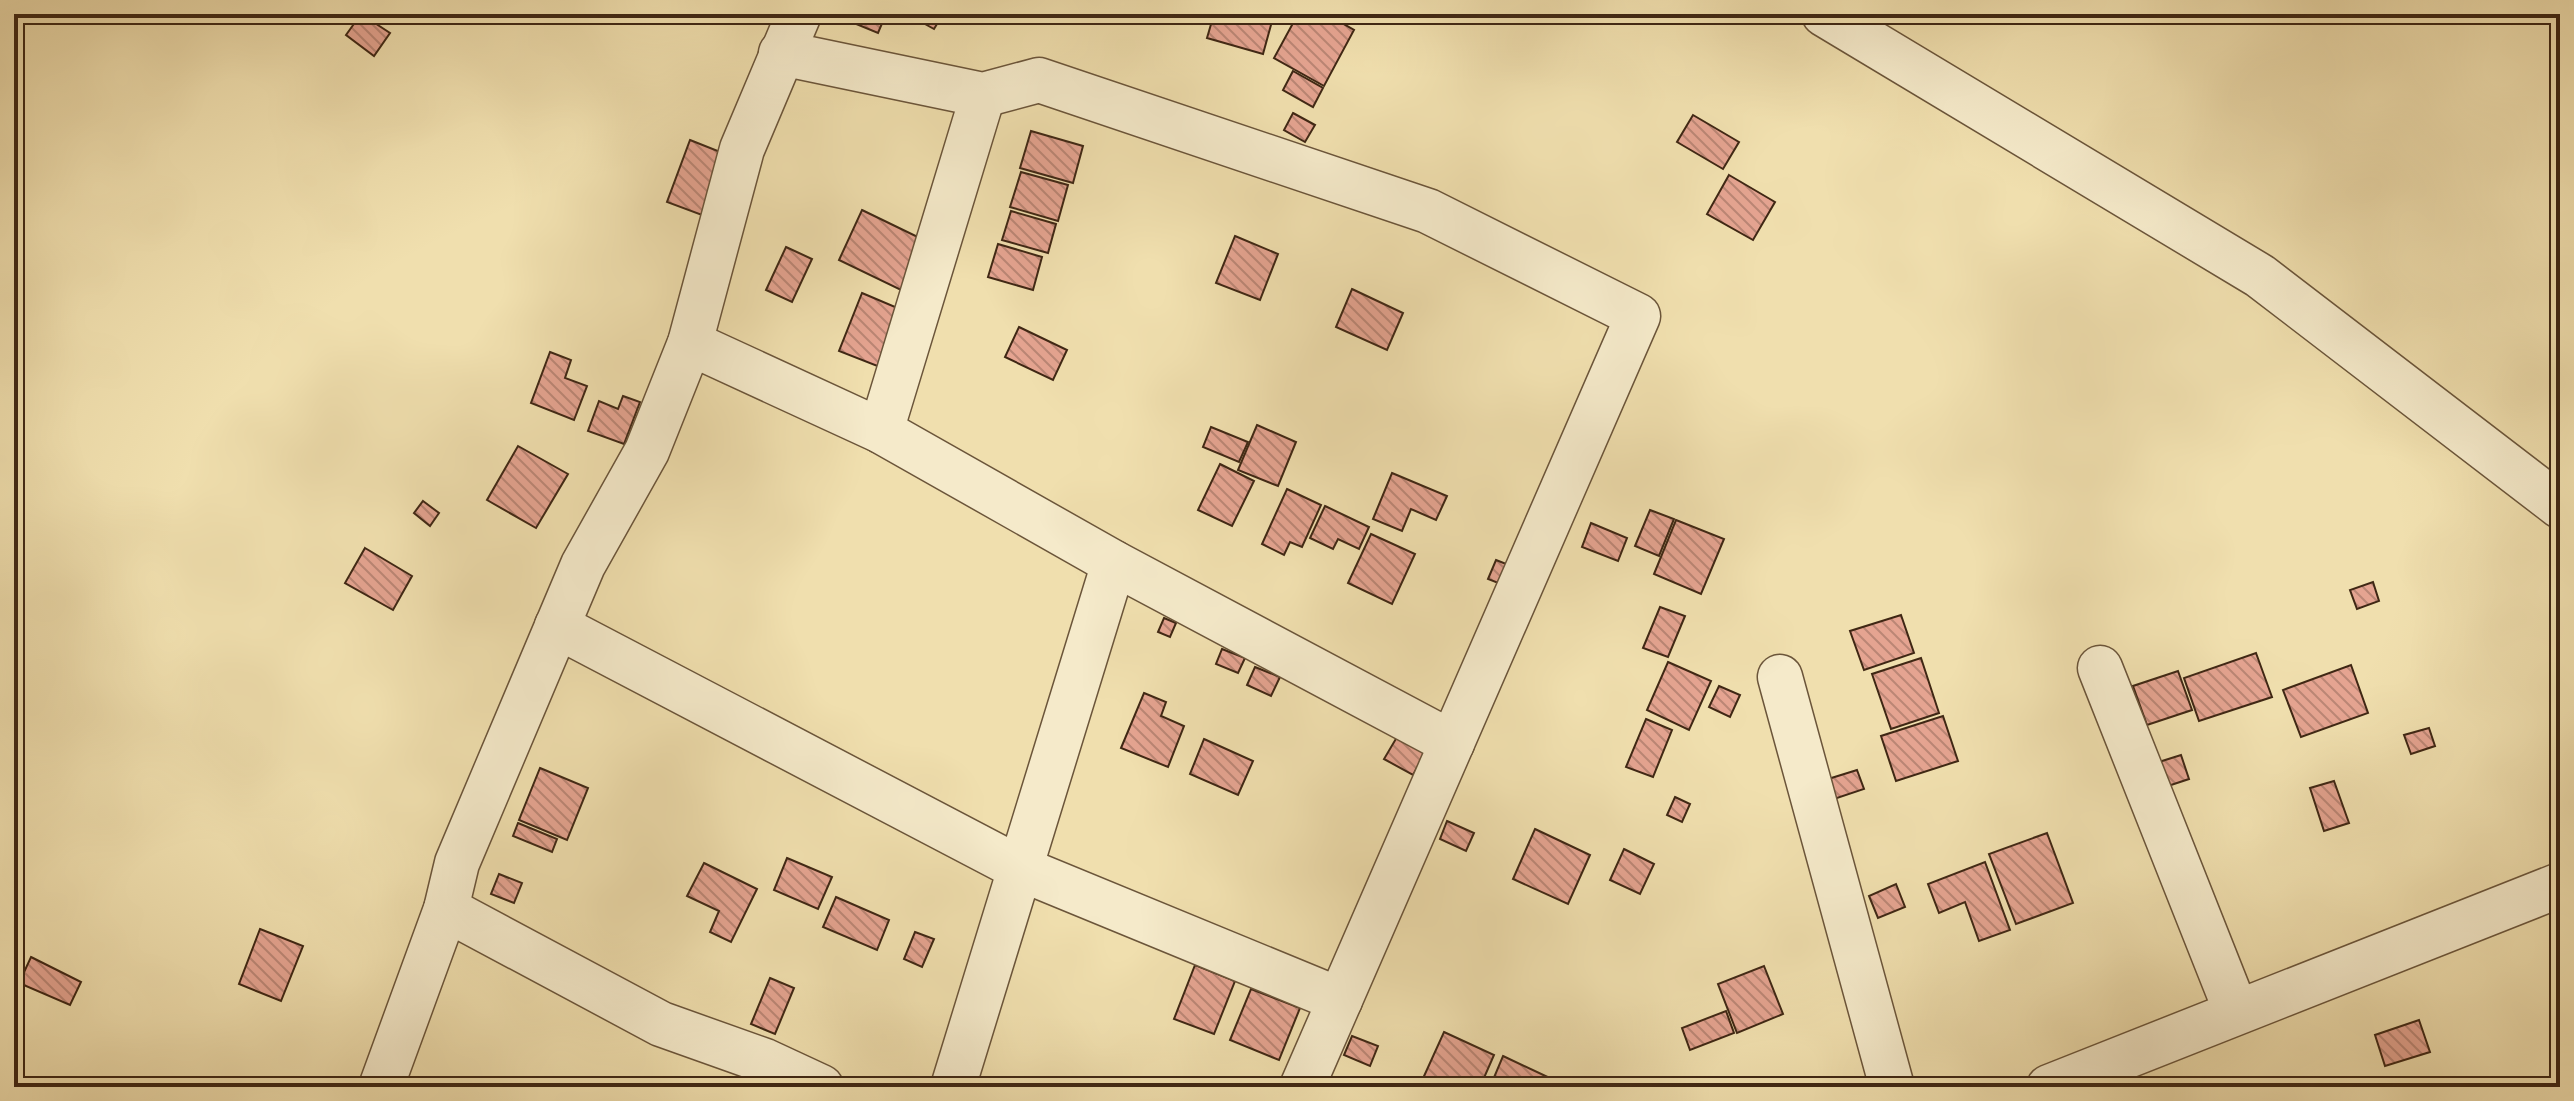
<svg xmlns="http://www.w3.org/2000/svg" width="2574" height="1101" viewBox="0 0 2574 1101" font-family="'IM FELL French Canon',serif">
	<defs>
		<pattern id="building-back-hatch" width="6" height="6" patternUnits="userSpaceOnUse" patternTransform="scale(2)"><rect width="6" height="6" fill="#e5a491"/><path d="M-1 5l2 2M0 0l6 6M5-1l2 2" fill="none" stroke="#bb8675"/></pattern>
	</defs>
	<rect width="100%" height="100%" fill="#f0dfae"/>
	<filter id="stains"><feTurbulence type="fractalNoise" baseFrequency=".0025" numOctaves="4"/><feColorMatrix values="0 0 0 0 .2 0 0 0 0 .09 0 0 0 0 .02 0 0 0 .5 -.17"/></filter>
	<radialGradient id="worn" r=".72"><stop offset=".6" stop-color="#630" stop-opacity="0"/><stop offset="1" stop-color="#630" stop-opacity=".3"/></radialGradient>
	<g fill="url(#building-back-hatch)" stroke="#3f2714" stroke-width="2">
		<polygon points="361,14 390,33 374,56 346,35"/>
		<polygon points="832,14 886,14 878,33"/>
		<polygon points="907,14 943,14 934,29"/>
		<polygon points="1214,14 1274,14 1263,54 1207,38"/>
		<polygon points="1298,14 1326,14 1354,30 1324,86 1274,58"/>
		<polygon points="1293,71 1323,88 1313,107 1283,90"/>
		<polygon points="1293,113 1315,125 1305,142 1284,130"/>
		<polygon points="1693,115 1739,142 1723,169 1677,142"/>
		<polygon points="1031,131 1083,146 1073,183 1020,168"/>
		<polygon points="690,140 733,157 710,218 667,202"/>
		<polygon points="1021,172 1068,185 1058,221 1010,207"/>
		<polygon points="1729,175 1775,202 1753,240 1707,214"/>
		<polygon points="862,210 924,240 901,290 839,260"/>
		<polygon points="1011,211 1056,224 1048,253 1002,240"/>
		<polygon points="1235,236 1278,254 1260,300 1216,283"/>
		<polygon points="998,244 1042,257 1033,290 988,277"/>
		<polygon points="786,247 812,259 792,302 766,290"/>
		<polygon points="1352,289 1403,313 1387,350 1336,327"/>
		<polygon points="862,293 907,312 885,369 839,351"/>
		<polygon points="1019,327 1067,350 1053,380 1005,357"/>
		<polygon points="550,352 571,360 565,378 587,386 574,420 531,403"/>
		<polygon points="623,396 640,402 624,444 588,431 599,401 618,409"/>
		<polygon points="1257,425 1296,442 1278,486 1238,470"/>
		<polygon points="1211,427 1248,442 1239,462 1203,447"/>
		<polygon points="518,446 568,474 536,528 487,500"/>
		<polygon points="1220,464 1254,481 1232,526 1198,510"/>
		<polygon points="1392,473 1447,496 1436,520 1411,509 1402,531 1373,519"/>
		<polygon points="1287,489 1321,505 1302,547 1290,542 1284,555 1262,544"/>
		<polygon points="423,501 439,513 430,526 414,513"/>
		<polygon points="1325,506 1369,527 1359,549 1338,539 1333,549 1310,538"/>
		<polygon points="1650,510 1674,519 1659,556 1635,546"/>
		<polygon points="1676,520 1724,539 1701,594 1654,574"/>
		<polygon points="1591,523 1627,538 1618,561 1582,547"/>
		<polygon points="1371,534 1415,554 1392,604 1348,583"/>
		<polygon points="365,548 412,576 393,610 345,583"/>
		<polygon points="1496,560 1514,567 1506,586 1488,579"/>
		<polygon points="2373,582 2379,601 2357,609 2350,590"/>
		<polygon points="1660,607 1685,616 1668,657 1643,648"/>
		<polygon points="1901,615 1914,653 1864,670 1850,631"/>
		<polygon points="1164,618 1176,623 1170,637 1158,632"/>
		<polygon points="1222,649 1245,658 1238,673 1216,664"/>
		<polygon points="2256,653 2272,697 2199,721 2184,678"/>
		<polygon points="1921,658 1939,713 1891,729 1872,674"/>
		<polygon points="1668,662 1711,681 1689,730 1647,710"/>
		<polygon points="2351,665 2368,713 2301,737 2283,690"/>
		<polygon points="1255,667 1280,677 1271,696 1247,685"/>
		<polygon points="2178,671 2192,710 2147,725 2133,686"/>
		<polygon points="1719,686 1740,695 1730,717 1709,707"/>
		<polygon points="1144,693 1166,702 1161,716 1184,726 1168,767 1121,748"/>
		<polygon points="1943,716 1958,761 1896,781 1881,736"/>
		<polygon points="1646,719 1672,730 1653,777 1626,767"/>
		<polygon points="2429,728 2435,746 2411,754 2404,735"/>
		<polygon points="1397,737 1425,753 1413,775 1384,759"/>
		<polygon points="1204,739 1253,761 1238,795 1190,774"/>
		<polygon points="2181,755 2189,779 2168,786 2159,762"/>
		<polygon points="540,768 588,788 567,840 519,820"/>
		<polygon points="1857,770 1864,789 1831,800 1825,780"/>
		<polygon points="2334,781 2349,823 2324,831 2310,788"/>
		<polygon points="1675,797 1690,804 1682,822 1667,815"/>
		<polygon points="1447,821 1474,833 1466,851 1440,839"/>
		<polygon points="518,823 557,839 552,852 513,836"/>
		<polygon points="1535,829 1590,855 1568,904 1513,879"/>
		<polygon points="2047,833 2073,903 2016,924 1989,854"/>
		<polygon points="1624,849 1654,864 1640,894 1610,880"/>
		<polygon points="787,858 832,877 818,909 774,890"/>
		<polygon points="1985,862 2010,930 1979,941 1965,902 1939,913 1928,884"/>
		<polygon points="704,863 757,889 731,942 710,932 719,911 687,896"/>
		<polygon points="499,874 522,883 514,903 491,894"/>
		<polygon points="1896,884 1905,907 1878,918 1869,896"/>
		<polygon points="836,897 889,920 877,950 823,927"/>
		<polygon points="260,929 303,946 281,1001 239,984"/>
		<polygon points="915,932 934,939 922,967 904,959"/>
		<polygon points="31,957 81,982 70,1005 19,983"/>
		<polygon points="1195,965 1235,981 1214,1034 1174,1019"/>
		<polygon points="1764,966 1783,1014 1737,1033 1718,984"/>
		<polygon points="770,978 794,988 775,1034 751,1024"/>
		<polygon points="1251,989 1300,1008 1279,1060 1230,1040"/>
		<polygon points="1726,1011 1734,1033 1690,1050 1682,1028"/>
		<polygon points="2419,1020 2430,1052 2385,1066 2375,1035"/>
		<polygon points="1444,1032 1494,1055 1480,1087 1425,1087 1420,1085"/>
		<polygon points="1352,1036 1378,1046 1370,1066 1344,1055"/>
		<polygon points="1503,1056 1552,1079 1548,1087 1490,1087"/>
	</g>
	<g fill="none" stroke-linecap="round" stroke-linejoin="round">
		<g stroke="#6b553a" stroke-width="47">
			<g id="minor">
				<polyline points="1824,14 2260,276 2560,506"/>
				<polyline points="781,53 983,95 1039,80 1428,211 1638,316 1302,1087"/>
				<polyline points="690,343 881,431 1114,563 1452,743"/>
				<polyline points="881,431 983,95"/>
				<polyline points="557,626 1019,868 1340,1000"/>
				<polyline points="2100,668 2236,1011"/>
				<polyline points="1780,677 1892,1087"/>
				<polyline points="446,909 661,1024 765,1061 821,1087"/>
				<polyline points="381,1087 446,909 457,863 583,565 647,451 690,343 742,149 799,14"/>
				<polyline points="953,1087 1114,563"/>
				<polyline points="2049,1087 2560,885"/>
			</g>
		</g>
		<use href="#minor" stroke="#f5eaca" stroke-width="44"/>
	</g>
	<rect width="2574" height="1101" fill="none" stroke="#f0dfae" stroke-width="48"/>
	<rect x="16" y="16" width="2542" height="1069" fill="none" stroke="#3f2714" stroke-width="4"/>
	<rect x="24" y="24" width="2526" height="1053" fill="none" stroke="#3f2714" stroke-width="2"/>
	<rect width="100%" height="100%" filter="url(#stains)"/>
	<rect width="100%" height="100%" fill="url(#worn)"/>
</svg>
